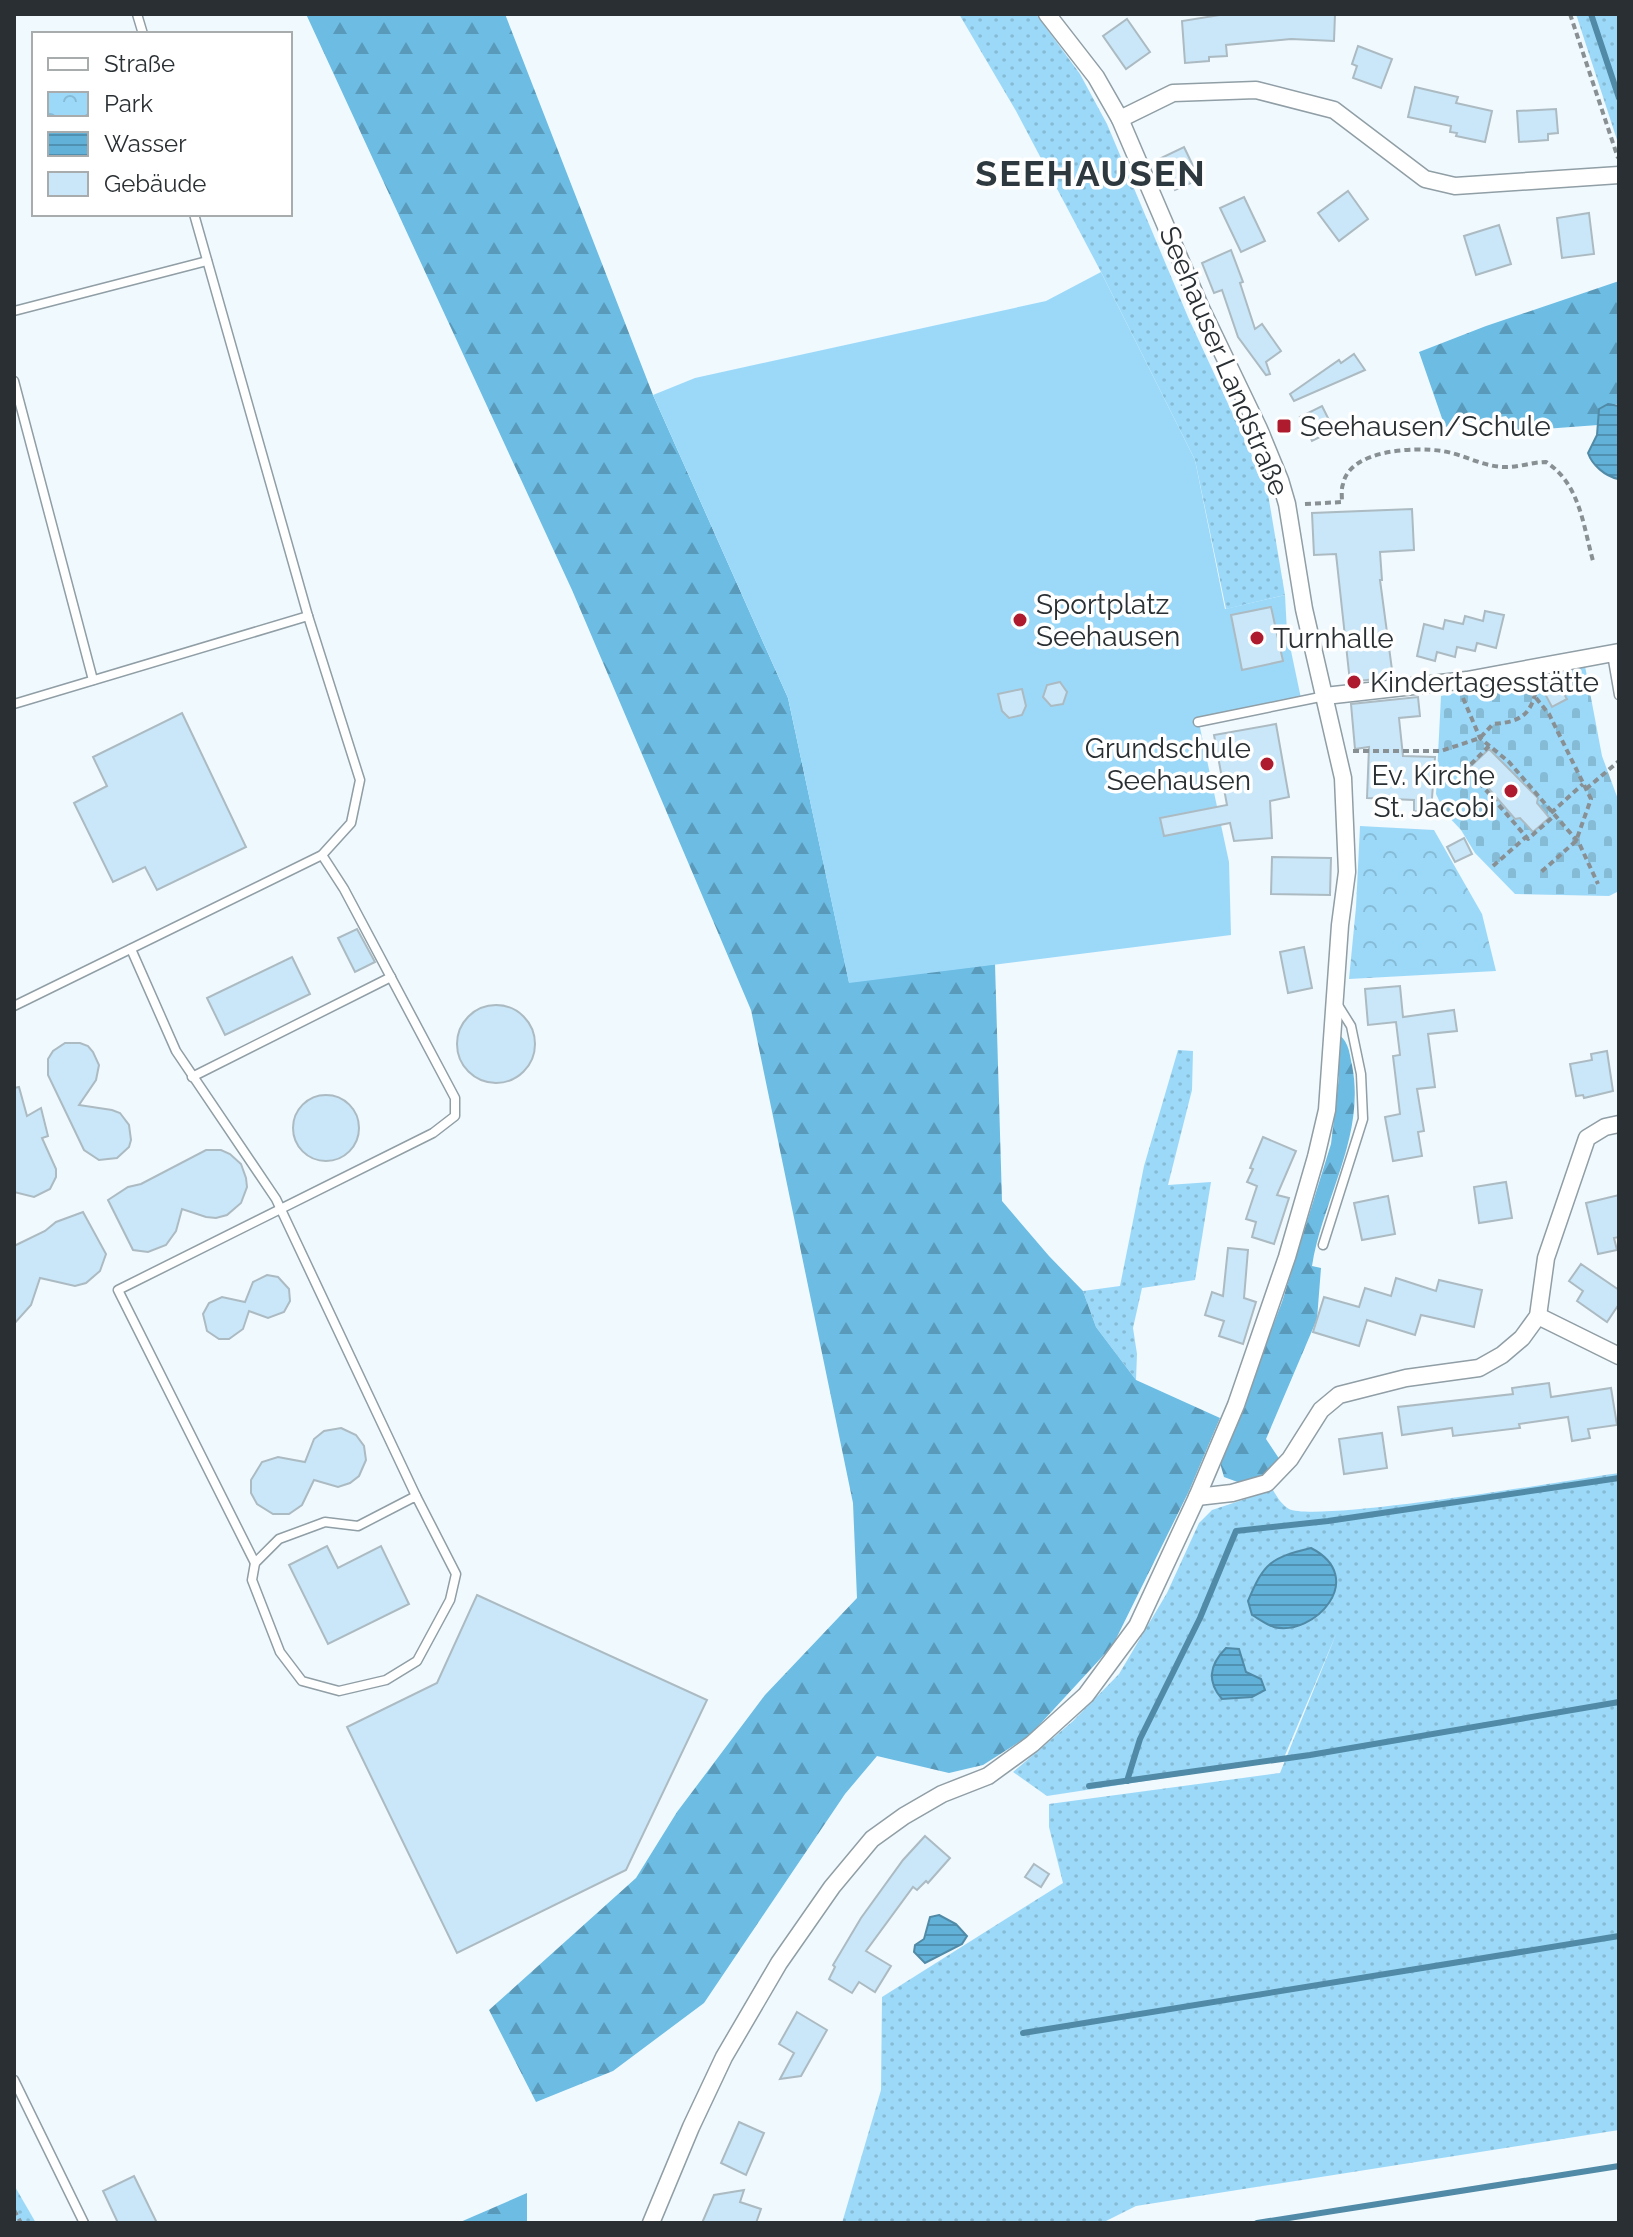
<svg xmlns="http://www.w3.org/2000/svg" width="1633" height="2237" viewBox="0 0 1633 2237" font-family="Raleway,sans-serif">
	<defs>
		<pattern id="grass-dots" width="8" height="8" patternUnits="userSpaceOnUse" patternTransform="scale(2)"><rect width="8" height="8" fill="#9cd9f9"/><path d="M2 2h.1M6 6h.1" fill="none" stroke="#86bbd6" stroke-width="1.8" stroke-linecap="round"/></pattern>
		<pattern id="forest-firs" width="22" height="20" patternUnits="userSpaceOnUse" patternTransform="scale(2)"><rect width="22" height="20" fill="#6cbce3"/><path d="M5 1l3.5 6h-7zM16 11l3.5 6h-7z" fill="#5999b9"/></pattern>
		<pattern id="cemetery-stones" width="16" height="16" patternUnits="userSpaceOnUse" patternTransform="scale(2)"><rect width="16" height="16" fill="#9cd9f9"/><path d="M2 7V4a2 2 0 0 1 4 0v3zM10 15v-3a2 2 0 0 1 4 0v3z" fill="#86bbd6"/></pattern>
		<pattern id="park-crowns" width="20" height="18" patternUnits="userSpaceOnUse" patternTransform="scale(2)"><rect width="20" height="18" fill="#9cd9f9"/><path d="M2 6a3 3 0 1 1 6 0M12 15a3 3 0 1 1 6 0" fill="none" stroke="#86bbd6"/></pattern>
		<pattern id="water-rules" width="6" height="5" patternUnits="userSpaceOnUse" patternTransform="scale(2)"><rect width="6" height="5" fill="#61b1d8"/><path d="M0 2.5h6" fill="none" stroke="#5090b0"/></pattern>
	</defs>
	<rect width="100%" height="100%" fill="#f0f9fe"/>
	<g fill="url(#grass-dots)">
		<polygon points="959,14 1036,14 1080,74 1107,124 1188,317 1267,488 1285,595 1226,609 1195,460 1101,272 1016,111"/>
		<polygon points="1576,14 1619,14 1619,143 1618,143"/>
		<polygon points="1178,1050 1193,1051 1192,1090 1168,1185 1211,1182 1195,1280 1142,1288 1133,1328 1137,1354 1136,1380 1096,1327 1083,1291 1120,1286 1144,1166"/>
		<path d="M1619,1473v657l-483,76 -34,17h-260l39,-133 1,-93 181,-114 -14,-56v-23l231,-31 57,-141 -54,128 -236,36 -34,-24 60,-51 46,-47 48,-81 32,-70 13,-13 61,-20c4,7 9,15 16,19 29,14 281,-29 330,-36z"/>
		<polygon points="14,2185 36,2223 14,2223"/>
	</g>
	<g fill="url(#forest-firs)">
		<polygon points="306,14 505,14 653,395 788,698 849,982 995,964 1002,1201 1049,1256 1083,1291 1096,1327 1136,1380 1220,1418 1189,1491 1113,1645 1030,1735 983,1765 949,1773 877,1756 845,1794 704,2003 613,2071 536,2102 489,2010 636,1878 677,1812 765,1695 857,1598 853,1503 751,1010 572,590"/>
		<polygon points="1619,281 1619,406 1616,404 1598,416 1598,425 1519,431 1506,416 1445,427 1419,352 1486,326"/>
		<path d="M1337,1033c12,9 12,18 15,32 14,71 -29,133 -40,201l9,2 -4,51 -51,120 14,21 -16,16 -21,8 -19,-7 -4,-14 62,-161 49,-158 8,-67z"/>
		<polygon points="527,2193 527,2223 458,2223"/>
	</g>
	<polygon fill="url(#cemetery-stones)" points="1585,666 1602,756 1619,802 1619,891 1609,896 1515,894 1475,853 1461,830 1445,813 1436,794 1441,696"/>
	<polygon fill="url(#park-crowns)" points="1360,826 1434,830 1482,914 1496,971 1349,979 1356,907"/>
	<polygon fill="#9cd9f9" points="1101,272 1195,460 1225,609 1285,595 1287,632 1302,703 1199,723 1229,862 1231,935 849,983 788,698 653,395 695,378 1046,301"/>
	<g fill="url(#water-rules)" stroke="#508aa6" stroke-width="2">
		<path d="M1608,404l11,2 -1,73c-13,-3 -26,-14 -30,-26l9,-18 2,-26z"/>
		<path d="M1311,1548c58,30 3,89 -37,79 -7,-2 -15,-8 -22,-12l-4,-14c16,-38 22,-43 63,-53z"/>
		<path d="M1226,1648l13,1 7,23 15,7 4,11 -13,7 -30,2c-16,-18 -12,-35 4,-51z"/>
		<polygon points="939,1915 956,1924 967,1936 962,1944 925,1963 914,1952 915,1945 924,1939 930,1917"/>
	</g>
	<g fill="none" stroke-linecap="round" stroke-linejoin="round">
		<g stroke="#508aa6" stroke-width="6">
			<polyline points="1591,14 1619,98"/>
			<polyline points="1127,1781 1140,1739 1200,1618 1236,1531 1328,1521 1619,1478"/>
			<polyline points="1089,1786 1310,1755 1619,1702"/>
			<polyline points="1023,2033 1619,1936"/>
			<polyline points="1257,2223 1619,2166"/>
		</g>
	</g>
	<g fill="#c9e7f8" stroke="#acbac2" stroke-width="2">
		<polygon points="1226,14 1335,14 1334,41 1291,39 1226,45 1227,56 1209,57 1209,61 1185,63 1182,21"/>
		<polygon points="1127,19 1150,52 1126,69 1103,36"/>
		<polygon points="1358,46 1392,59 1381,88 1353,78 1357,66 1352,64"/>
		<polygon points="1415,87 1458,97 1456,103 1492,111 1485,142 1456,136 1457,133 1450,132 1451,126 1408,117"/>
		<polygon points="1556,109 1558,133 1548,134 1548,140 1519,142 1517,111"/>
		<polygon points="1184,147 1196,172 1188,175 1191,183 1175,190 1172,183 1168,184 1157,160"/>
		<polygon points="1348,191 1368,219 1339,241 1318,213"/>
		<polygon points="1244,197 1265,241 1241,252 1220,208"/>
		<polygon points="1589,213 1594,254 1562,258 1557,218"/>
		<polygon points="1499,225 1511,264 1476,275 1464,236"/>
		<polygon points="1231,250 1243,282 1240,283 1255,329 1262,324 1281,351 1266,362 1270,374 1266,375 1238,337 1222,290 1214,293 1202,263"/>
		<polygon points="1354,354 1365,370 1294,401 1290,394 1339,360 1341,363"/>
		<polygon points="1322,406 1334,430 1312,441 1300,417"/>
		<polygon points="1412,509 1414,550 1380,552 1382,580 1380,580 1393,677 1350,682 1336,554 1314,555 1312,513"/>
		<polygon points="1271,607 1283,661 1242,670 1231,615"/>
		<polygon points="1485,611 1504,615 1496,648 1477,643 1475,651 1457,647 1455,657 1437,652 1435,661 1417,656 1424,624 1443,629 1445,620 1463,624 1465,616 1483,621"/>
		<polygon points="1060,682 1067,692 1063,704 1051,706 1043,697 1047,685"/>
		<polygon points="1558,684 1567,699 1552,707 1544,692"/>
		<polygon points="1022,689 1026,706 1022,715 1009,718 1002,711 998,694"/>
		<polygon points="1418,697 1420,716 1399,718 1403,756 1435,757 1431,812 1414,811 1414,800 1367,798 1369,747 1355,749 1351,704"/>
		<polygon points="182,713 246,847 157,890 145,867 113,882 74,803 107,786 93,757"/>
		<polygon points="1276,724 1289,797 1270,801 1272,838 1234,841 1230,823 1164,836 1160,818 1227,805 1214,735"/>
		<polygon points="1489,749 1538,798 1537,803 1548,816 1549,818 1533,832 1520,818 1515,819 1470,767"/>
		<polygon points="1464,838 1472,854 1455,862 1447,847"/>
		<polygon points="1272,857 1331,858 1330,895 1271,894"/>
		<polygon points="357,929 375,962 355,972 338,938"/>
		<polygon points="1304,947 1312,988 1288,993 1280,952"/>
		<polygon points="292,957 310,994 225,1035 207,998"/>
		<polygon points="1400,986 1403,1017 1454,1010 1457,1031 1428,1034 1435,1087 1417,1089 1424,1131 1418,1132 1422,1156 1393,1161 1385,1117 1400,1114 1393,1056 1400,1055 1396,1022 1368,1025 1365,989"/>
		<circle cx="496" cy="1044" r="39"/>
		<polygon points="65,1043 80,1043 88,1046 93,1052 99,1065 96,1080 79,1105 112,1110 120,1113 129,1125 131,1140 129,1147 117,1158 99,1160 84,1150 48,1075 48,1059 53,1051"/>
		<polygon points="1607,1051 1613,1091 1584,1098 1583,1095 1576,1096 1570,1064 1592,1060 1591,1054"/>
		<polygon points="19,1087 27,1116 41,1108 48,1136 42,1138 56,1169 56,1177 50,1189 34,1197 14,1192 14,1088"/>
		<circle cx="326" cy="1128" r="33"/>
		<polygon points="1263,1137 1296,1151 1277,1195 1289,1198 1274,1244 1252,1237 1256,1222 1246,1219 1257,1186 1247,1182 1253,1169 1250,1168"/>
		<polygon points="206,1150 221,1150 230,1154 241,1164 246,1178 247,1187 241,1203 227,1215 216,1218 206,1217 182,1209 176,1231 166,1245 148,1252 133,1250 108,1200 128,1187 141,1184"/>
		<polygon points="1506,1182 1512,1218 1479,1223 1474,1187"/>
		<polygon points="1619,1195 1619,1237 1614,1238 1617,1250 1598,1254 1586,1203"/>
		<polygon points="1388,1196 1395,1234 1362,1240 1354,1203"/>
		<polygon points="83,1212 106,1254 100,1271 86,1283 75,1286 40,1278 31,1305 14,1324 14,1246 45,1231 56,1222"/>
		<polygon points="1228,1248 1248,1250 1244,1298 1256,1302 1243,1344 1219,1336 1224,1321 1205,1315 1212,1292 1223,1296"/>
		<polygon points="1581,1264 1619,1290 1619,1304 1607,1322 1577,1301 1583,1291 1569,1281"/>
		<polygon points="267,1275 278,1277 289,1289 290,1301 284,1312 268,1318 249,1311 243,1329 229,1339 219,1339 207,1331 203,1314 209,1303 222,1297 245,1302 253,1282"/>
		<polygon points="1396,1278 1436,1291 1439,1280 1482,1290 1474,1327 1421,1315 1415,1335 1367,1320 1359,1346 1313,1332 1324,1297 1359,1307 1365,1288 1391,1296"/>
		<polygon points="1549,1383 1551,1397 1611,1388 1617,1425 1588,1429 1590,1438 1572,1441 1568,1417 1519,1424 1520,1428 1453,1436 1452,1428 1402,1435 1398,1407 1513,1394 1512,1388"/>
		<polygon points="341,1428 356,1435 364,1446 366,1460 359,1476 350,1483 338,1487 314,1480 302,1505 289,1514 273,1514 257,1504 251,1493 251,1480 262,1462 278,1457 305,1462 314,1439 324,1431"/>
		<polygon points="1382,1433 1387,1468 1344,1474 1339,1439"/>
		<polygon points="327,1546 338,1568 381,1546 409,1604 328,1644 289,1565"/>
		<polygon points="477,1595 707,1700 626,1870 457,1953 347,1727 437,1683"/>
		<polygon points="925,1836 950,1858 928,1883 926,1881 917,1890 913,1887 866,1951 891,1966 875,1992 859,1982 852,1993 829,1979 835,1967 833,1965 861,1918 903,1860"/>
		<polygon points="1034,1864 1049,1874 1041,1887 1025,1877"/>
		<polygon points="797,2012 827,2030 801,2076 780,2079 794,2053 779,2044"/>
		<polygon points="739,2122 764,2133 746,2175 721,2163"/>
		<polygon points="134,2176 157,2223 118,2223 103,2191"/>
		<polygon points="744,2190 740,2202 761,2209 756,2223 702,2223 714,2195"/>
	</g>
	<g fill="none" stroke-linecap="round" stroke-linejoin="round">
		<g stroke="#909ea5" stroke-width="11">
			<g id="lane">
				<polyline points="137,14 143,34"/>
				<polyline points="14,311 207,261"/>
				<polyline points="14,381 93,680"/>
				<polyline points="1612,654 1619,695"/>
				<polyline points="14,704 308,616"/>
				<polyline points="1198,722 1325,696"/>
				<polyline points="131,949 176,1051 276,1199 416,1496"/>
				<polyline points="14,1006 322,855 351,823 360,780 308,616 194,214"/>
				<polyline points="192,1077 391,977"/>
				<polyline points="1323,1245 1363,1119 1361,1074 1351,1026 1336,1002"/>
				<polygon points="416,1496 456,1574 450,1600 417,1661 386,1680 339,1691 302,1681 280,1652 252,1580 255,1563 279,1539 325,1522 358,1526"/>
				<polyline points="255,1563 118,1290 433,1133 455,1116 455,1098 344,889 322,855"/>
				<polyline points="14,2080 84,2223"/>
			</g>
		</g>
		<g stroke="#909ea5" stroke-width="19">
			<g id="street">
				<polyline points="1120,119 1173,93 1256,90 1334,110 1425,179 1455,186 1619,175"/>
				<polyline points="1325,696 1467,680 1619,652"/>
				<polyline points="1538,1316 1619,1356"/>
				<polyline points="1197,1497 1232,1493 1267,1483 1290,1459 1321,1410 1339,1395 1406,1378 1479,1368 1502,1355 1522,1338 1538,1316 1546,1258 1587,1138 1605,1127 1619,1124"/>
				<polyline points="651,2223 691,2127 724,2057 779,1963 832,1887 872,1839 904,1816 942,1794 988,1776 1032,1744 1086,1695 1137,1626 1197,1497 1236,1405 1287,1257 1316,1157 1327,1110 1340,925 1347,872 1343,778 1304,609 1287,504 1280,480 1259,429 1200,306 1120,119 1096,77 1047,14"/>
			</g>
		</g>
		<g stroke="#899094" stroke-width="4" stroke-dasharray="6 4" stroke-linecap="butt">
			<polyline points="1570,14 1618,158"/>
			<path d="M1305,504l37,-2c0,-5 -1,-13 1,-18 7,-35 72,-37 99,-33 21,3 39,15 61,16 14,1 29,-5 43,-5 34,22 37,63 47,99"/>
			<polyline points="1463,698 1480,738 1509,762 1579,843 1598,884"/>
			<polyline points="1536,698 1549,714 1591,799 1576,841 1540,873"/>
			<polyline points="1489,746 1467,768 1528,839 1554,816"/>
			<path d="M1353,751h88l39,-13 13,-14c29,-2 39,-10 44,-39"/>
			<polyline points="1586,789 1619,761"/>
			<polyline points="1551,813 1583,784"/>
			<polyline points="1493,866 1526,837"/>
			<polyline points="14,2210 21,2223"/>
		</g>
		<use href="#lane" stroke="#fff" stroke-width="8"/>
		<use href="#street" stroke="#fff" stroke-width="16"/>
	</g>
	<g fill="#ae1a2e" stroke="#fff" stroke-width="3">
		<rect x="1276" y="418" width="16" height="16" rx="4"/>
		<circle cx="1020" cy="620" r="8"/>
		<circle cx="1257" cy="638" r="8"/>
		<circle cx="1354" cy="682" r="8"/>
		<circle cx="1267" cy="764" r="8"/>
		<circle cx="1511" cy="791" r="8"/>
	</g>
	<g text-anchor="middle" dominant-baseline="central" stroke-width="7" stroke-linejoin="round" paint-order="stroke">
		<g font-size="28" fill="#292f32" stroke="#fff">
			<text transform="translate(1224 361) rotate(67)">Seehauser Landstraße</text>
		</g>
		<g font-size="28" fill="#292f32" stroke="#fff" text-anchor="start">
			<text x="1300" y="426">Seehausen/Schule</text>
			<text x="1036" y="604">Sportplatz<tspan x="1036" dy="32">Seehausen</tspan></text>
			<text x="1273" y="638">Turnhalle</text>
			<text x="1370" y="682">Kindertagesstätte</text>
			<text x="1251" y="748" text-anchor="end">Grundschule<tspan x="1251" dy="32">Seehausen</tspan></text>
			<text x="1495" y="775" text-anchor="end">Ev. Kirche<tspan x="1495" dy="32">St. Jacobi</tspan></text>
		</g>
		<g font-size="36" font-weight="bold" letter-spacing="2" fill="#2d393f" stroke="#fff">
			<text x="1091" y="173">SEEHAUSEN</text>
		</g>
	</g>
	<rect width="1633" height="2237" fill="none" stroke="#292f32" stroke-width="32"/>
	<rect x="32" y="32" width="260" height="184" fill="#ffffff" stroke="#a9acad" stroke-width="2"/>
	<rect x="48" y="58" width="40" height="12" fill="#ffffff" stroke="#a9acad" stroke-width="2"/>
	<text x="104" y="72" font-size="24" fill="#292f32">Straße</text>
	<rect x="48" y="92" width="40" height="24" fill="url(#park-crowns)" stroke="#a9acad" stroke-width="2"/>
	<text x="104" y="112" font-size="24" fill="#292f32">Park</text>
	<rect x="48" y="132" width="40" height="24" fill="url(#water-rules)" stroke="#a9acad" stroke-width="2"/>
	<text x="104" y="152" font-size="24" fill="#292f32">Wasser</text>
	<rect x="48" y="172" width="40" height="24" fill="#c9e7f8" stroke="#a9acad" stroke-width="2"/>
	<text x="104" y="192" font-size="24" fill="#292f32">Gebäude</text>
</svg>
